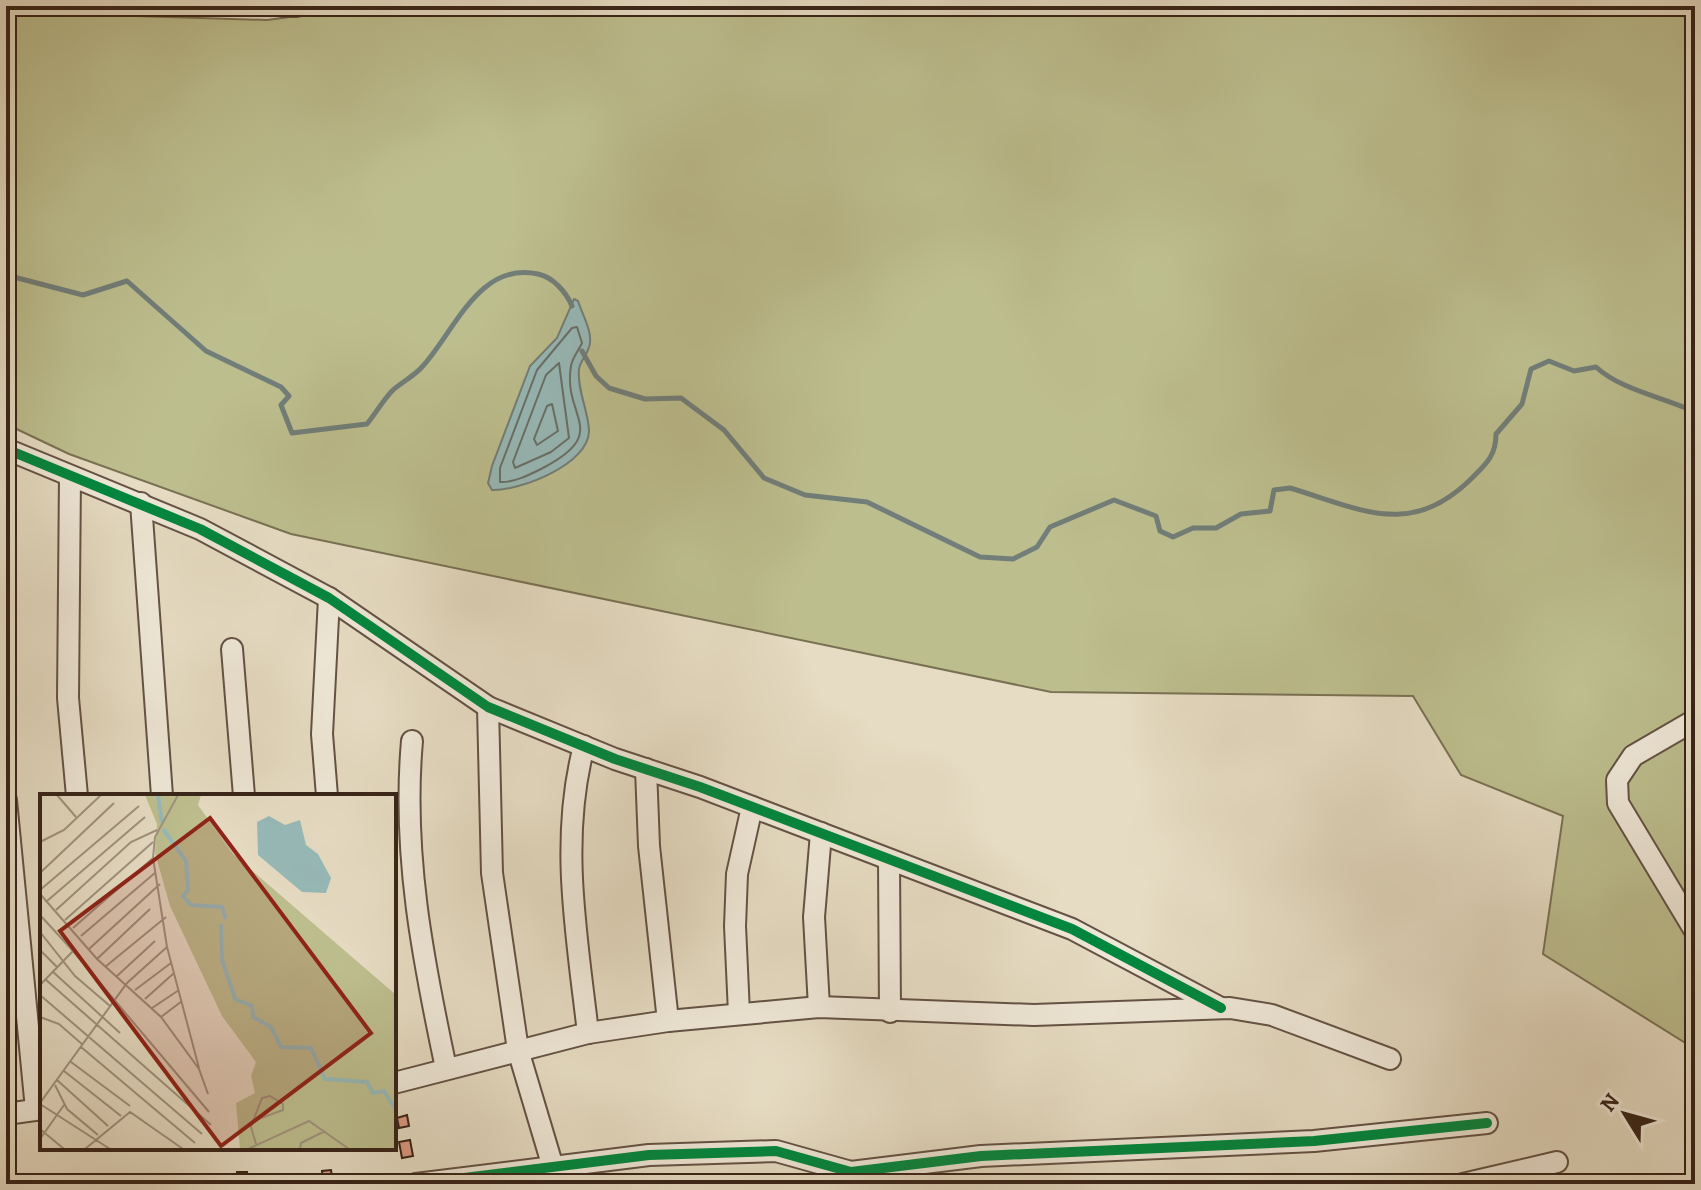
<svg xmlns="http://www.w3.org/2000/svg" width="1701" height="1190" viewBox="0 0 1701 1190" font-family="Alegreya,serif">
	<rect width="100%" height="100%" fill="#e6dcc3"/>
	<filter id="stains"><feTurbulence type="fractalNoise" baseFrequency=".0025" numOctaves="4"/><feColorMatrix values="0 0 0 0 .2 0 0 0 0 .09 0 0 0 0 .02 0 0 0 .5 -.17"/></filter>
	<radialGradient id="worn" r=".72"><stop offset=".6" stop-color="#630" stop-opacity="0"/><stop offset="1" stop-color="#630" stop-opacity=".3"/></radialGradient>
	<polygon fill="#bdbe8e" stroke="#7a7154" stroke-width="2" points="371,6 1695,6 1695,1049 1543,954 1563,816 1461,775 1413,696 1051,692 291,534 69,454 6,424 6,12 267,20"/>
	<path fill="#97bab9" stroke="#717e79" stroke-width="2" d="M574,299l4,2c4,13 16,33 11,46 -2,8 -9,14 -10,22 -2,21 9,41 10,61 1,34 -69,61 -97,60l-4,-7 4,-17 38,-100 27,-28z"/>
	<g fill="none" stroke-linecap="round" stroke-linejoin="round">
		<g stroke="#686f69" stroke-width="2">
			<path d="M577,327l5,16c-3,7 -10,15 -11,23 -9,52 42,66 -30,103 -12,6 -28,14 -41,13v-14l37,-98 35,-42z"/>
			<polygon points="559,363 569,438 551,452 515,468 513,462 546,375"/>
			<polygon points="552,404 558,431 537,445 534,439 547,406"/>
		</g>
		<g stroke="#717e79" stroke-width="5">
			<path d="M6,275l77,20 44,-14 79,70 75,36 8,9 -8,9 11,28 75,-9c9,-11 16,-24 26,-34 9,-8 21,-14 29,-23 33,-36 57,-106 116,-93 15,3 28,18 34,32"/>
			<path d="M582,351l14,25 13,12 36,11 36,-1 43,32 40,48 41,17 62,7 113,55 33,2 24,-12 13,-20 64,-27 42,16 4,15 13,6 20,-9h23l25,-14 29,-3 4,-21 16,-2c71,21 120,51 181,-9 15,-15 25,-23 25,-45l26,-30 9,-35 18,-8 25,10 22,-4c25,23 67,30 99,45"/>
		</g>
	</g>
	<g fill="#de9a82" stroke="#382419" stroke-width="2">
		<polygon points="407,1115 409,1126 399,1128 397,1118"/>
		<polygon points="410,1140 413,1156 402,1158 399,1142"/>
		<polygon points="331,1170 333,1184 323,1184 322,1171"/>
		<polygon points="237,1172 247,1172 247,1184 236,1184"/>
	</g>
	<g fill="none" stroke-linecap="round" stroke-linejoin="round">
		<g stroke="#645244" stroke-width="24">
			<g id="minor">
				<polyline points="284,6 296,6"/>
				<polyline points="6,449 200,529 329,598 488,707 615,759 700,787 1072,929 1221,1008"/>
				<polyline points="70,476 68,698 77,796"/>
				<polyline points="141,503 162,796"/>
				<polyline points="232,649 244,796"/>
				<polyline points="488,707 492,873 518,1050 558,1184"/>
				<polyline points="1695,720 1633,756 1617,780 1618,803 1695,931"/>
				<path d="M412,741c-10,112 11,219 34,327"/>
				<path d="M584,746c-25,95 -7,191 4,287"/>
				<polyline points="646,769 649,846 668,1021"/>
				<polyline points="327,796 322,734 329,598"/>
				<polyline points="6,800 36,1109"/>
				<polyline points="889,860 890,1012"/>
				<polyline points="819,1007 814,917 821,833"/>
				<polyline points="739,1013 735,926 737,874 752,807"/>
				<polyline points="394,1083 588,1033 668,1021 819,1007 1034,1015 1230,1008 1272,1015 1390,1059"/>
				<polyline points="6,1114 42,1109"/>
				<polyline points="416,1184 649,1155 776,1151 851,1172 981,1156 1314,1141 1487,1123"/>
				<polyline points="1463,1184 1557,1162"/>
			</g>
		</g>
		<use href="#minor" stroke="#efe8d8" stroke-width="20"/>
		<g stroke="#efe8d8" stroke-width="15">
			<g id="cycleway">
				<polyline points="6,449 200,529 329,598 488,707 615,759 700,787 1072,929 1221,1008"/>
				<polyline points="416,1184 649,1155 776,1151 851,1172 981,1156 1314,1141 1487,1123"/>
			</g>
		</g>
		<use href="#cycleway" stroke="#00873e" stroke-width="10"/>
	</g>
	<g transform="translate(40 794)">
		<rect width="356" height="356" fill="#e6dcc3"/>
		<path d="M105,1h56l-3,10 35,49 163,141v154h-156l-4,-46 19,-10 -4,-17 5,-14 -34,-46 -52,-110 -15,-53 2,-29z" fill="#bdbe8e"/>
		<path d="M229,22l16,9 15,-5 6,25 12,9 13,24 -5,15 -24,-1 -44,-37 -1,-33z" fill="#97bab9"/>
		<path fill="none" stroke="#97bab9" stroke-width="4" d="M118,1l4,28M123,35l23,32 2,29 -5,6 8,9 31,2 4,12M181,130l1,36 13,39 17,7 1,11 18,10 10,20 30,1 14,31 42,3 6,11 11,-2 12,19"/>
		<path fill="none" stroke="#a0927f" stroke-width="2" d="M17,1l19,22M138,1l-23,42 -2,21 14,89 32,121M0,48l24,-12 37,-35M0,79l74,-70M0,96l99,-84M0,100l57,65 64,58 38,52 9,25M7,107l98,-84M16,116l75,-68 26,-12M0,121l33,36M25,126l88,-78M33,134l80,-70M0,138l35,44 35,30M41,142l75,-64M49,155l71,-65M0,156l17,17M57,165l53,-50M65,173l61,-50M12,177l68,62M77,182l38,-35M5,185l166,146M0,191l33,-34 136,161M95,196l36,-27M0,201l162,139M105,205l29,-26M112,214l27,-18M0,223l19,7 24,21M121,223l21,-16M41,253l114,96M31,268l59,44M24,277l57,45M17,286l51,46M15,291l12,24 31,26M0,309l87,-120 40,-36M0,310l70,45M213,327l30,-11v-6l-13,-8 -8,2 -9,23 -2,6 5,17M0,335l24,20M0,345l24,-34M45,355l45,-37 53,37M208,355l61,-28 40,28M260,355l1,-6 24,-12"/>
		<path fill="#8f2418" fill-opacity="0.15" stroke="#8f2418" stroke-width="4" d="M170,24l161,215 -150,113 -161,-215z"/>
		<rect width="356" height="356" fill="none" stroke="#382419" stroke-width="4"/>
	</g>
	<rect width="1701" height="1190" fill="none" stroke="#e6dcc3" stroke-width="32"/>
	<rect x="8" y="8" width="1685" height="1174" fill="none" stroke="#382419" stroke-width="4"/>
	<rect x="16" y="16" width="1669" height="1158" fill="none" stroke="#382419" stroke-width="2"/>
	<g transform="translate(1625 1114) rotate(307)" stroke="#efe8d8" stroke-width="6" paint-order="stroke">
	<path d="M0-6L14 30L0 20L-14 30Z" fill="#382419"/>
	<text y="-12" font-size="22" font-weight="bold" text-anchor="middle" fill="#382419">N</text>
	</g>
	<rect width="100%" height="100%" filter="url(#stains)"/>
	<rect width="100%" height="100%" fill="url(#worn)"/>
</svg>
